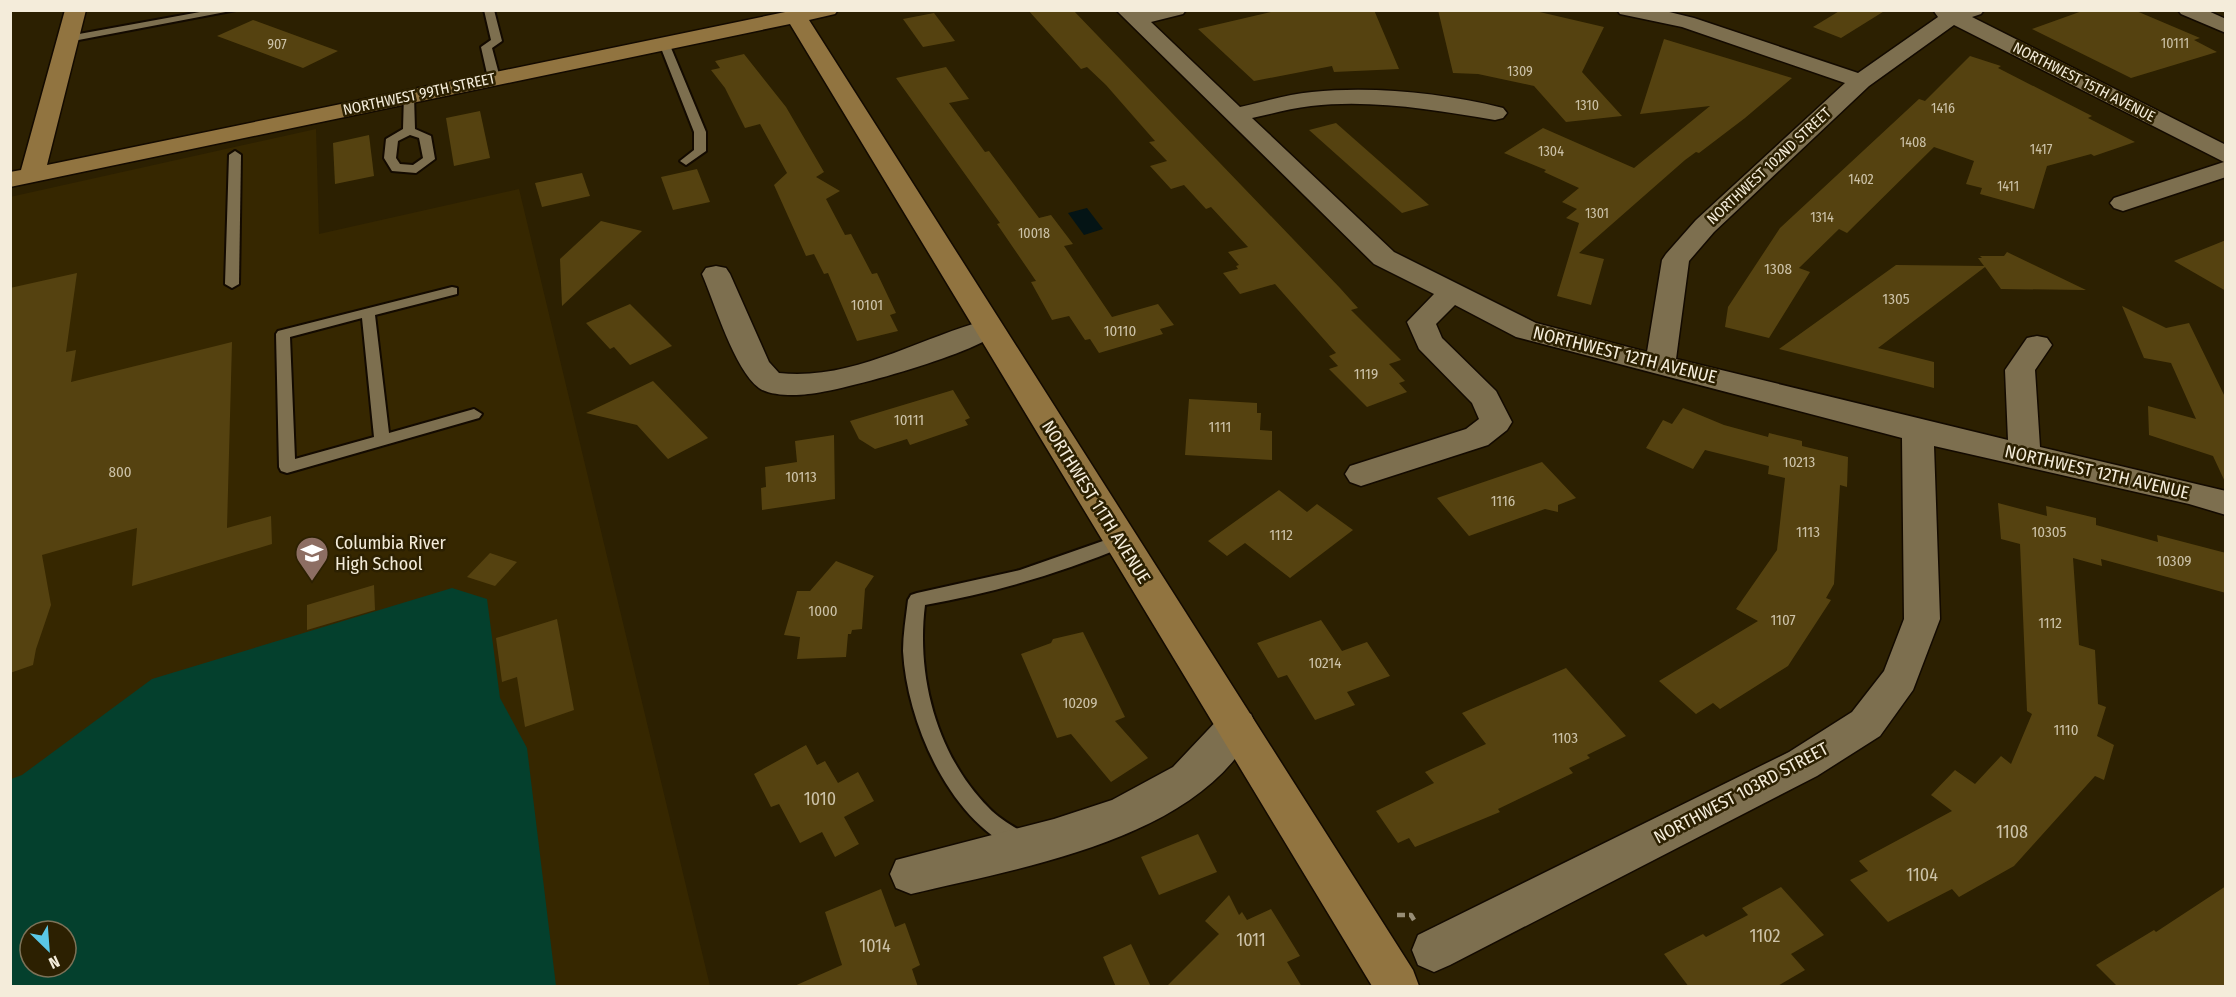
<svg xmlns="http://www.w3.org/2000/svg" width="2236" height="997" viewBox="0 0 2236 997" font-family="'Fira Sans Condensed',sans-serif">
	<rect width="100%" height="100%" fill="#2c2001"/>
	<path fill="#362700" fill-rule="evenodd" d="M316,129l3,105 200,-45 191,797h-699l-1,-789zM30,931h36v36h-36z"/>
	<path fill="#04402d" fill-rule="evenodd" d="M452,588l35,11 13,99 27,50 29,238h-545v-207l11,-4 130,-96zM30,931h36v36h-36z"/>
	<polygon fill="#041415" points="1087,208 1103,229 1084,235 1068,213"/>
	<g fill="#554210">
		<polygon points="1028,10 1073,10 1340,288 1358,308 1351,310 1401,360 1389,364 1405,381 1399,383 1407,392 1367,407 1329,369 1338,366 1329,356 1336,353 1275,284 1240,294 1223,273 1238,269 1236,266 1239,265 1228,252 1248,247 1211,207 1206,209 1184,185 1171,189 1150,166 1167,161 1149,142 1155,141 1106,85 1087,67 1081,69"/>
		<polygon points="1280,10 1374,10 1399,69 1334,72 1332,66 1254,81 1198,29"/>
		<polygon points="1438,10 1531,10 1604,27 1582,72 1622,116 1566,122 1534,86 1478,74 1453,73"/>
		<polygon points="1841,10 1886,10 1841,38 1813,27"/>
		<polygon points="2085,10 2134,10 2200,38 2194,40 2217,52 2131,78 2032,29"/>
		<polygon points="934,13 955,41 923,47 903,19"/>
		<polygon points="253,20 338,51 303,68 217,36"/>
		<polygon points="1664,39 1792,78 1745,118 1699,153 1696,152 1685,160 1579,253 1604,259 1591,305 1557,296 1579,223 1566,218 1577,209 1562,202 1579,188 1544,172 1546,170 1504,153 1543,128 1634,168 1710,106 1640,114"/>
		<polygon points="744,54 786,107 824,172 816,177 840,191 826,199 845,235 851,234 872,274 877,273 896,313 890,315 898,331 857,341 828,273 824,274 814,254 806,256 774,185 787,173 760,124 745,128 725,88 711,70 720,68 715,61"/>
		<polygon points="1970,56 2001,66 1998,68 2092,116 2088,118 2135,142 2094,156 2091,154 2047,166 2034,209 1980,194 1982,188 1966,184 1974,161 1934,147 1847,233 1839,229 1799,268 1810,272 1769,338 1725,327 1728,307 1780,228 1919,99 1925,101"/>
		<polygon points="946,67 969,99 949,103 985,152 989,151 1039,218 1051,215 1073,244 1064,246 1112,317 1158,304 1174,325 1160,329 1163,334 1099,353 1090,339 1085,340 1069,316 1052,320 1031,282 1036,281 997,224 1000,223 896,78"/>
		<polygon points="480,111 490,158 454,166 446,118"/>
		<polygon points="1336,123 1429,205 1402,213 1309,130"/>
		<polygon points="369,135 374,176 335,184 333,143"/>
		<polygon points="697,169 710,202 673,210 661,177"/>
		<polygon points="582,173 590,196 542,207 535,183"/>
		<polygon points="601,221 642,231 562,306 560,259"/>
		<polygon points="2226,240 2226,291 2174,261"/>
		<polygon points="2007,252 2086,290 2001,289 1985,267 1878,348 1934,362 1934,388 1779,349 1896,265 1984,266 1978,258 1982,258 1980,256 2004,256"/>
		<polygon points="77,273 66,352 76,350 71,382 232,342 227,528 271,516 272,544 132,586 137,528 42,555 51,605 36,649 33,665 10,673 10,288"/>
		<polygon points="630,304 672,346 630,365 614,347 610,349 586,323"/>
		<polygon points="2122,306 2166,328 2189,323 2226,399 2226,484 2213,456 2149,435 2148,406 2196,419 2171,363 2144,358"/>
		<polygon points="653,381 708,438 668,459 637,425 586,413"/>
		<polygon points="953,390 970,418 965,420 968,425 910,445 907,439 875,449 859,439 850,421"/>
		<polygon points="1189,399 1257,403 1257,413 1261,413 1260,430 1272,431 1272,460 1185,455"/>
		<polygon points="1683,408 1724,425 1768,437 1769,433 1802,441 1802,446 1848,457 1847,487 1840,485 1834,584 1826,598 1831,600 1788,666 1720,709 1713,703 1696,714 1659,681 1758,621 1736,609 1777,550 1785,478 1768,474 1769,466 1705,450 1693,469 1646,448 1663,420 1672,424"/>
		<polygon points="834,435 835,499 762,510 761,488 766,487 765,467 797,462 795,441"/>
		<polygon points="1542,462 1576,498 1558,505 1558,512 1545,509 1469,536 1437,498"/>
		<polygon points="1279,490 1307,512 1317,504 1353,530 1290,578 1245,543 1227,556 1208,541"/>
		<polygon points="1998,503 2047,516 2046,506 2096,518 2096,525 2158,542 2157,535 2226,553 2226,593 2101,559 2102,566 2073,558 2079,645 2095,650 2098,704 2106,707 2097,736 2114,745 2104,780 2095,776 2014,866 1959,897 1952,889 1888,922 1850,880 1868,871 1859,861 1952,811 1931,795 1955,770 1975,784 2001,756 2011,764 2032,714 2027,711 2020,544 2001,539"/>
		<polygon points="490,553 517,562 495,586 467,577"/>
		<polygon points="836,561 874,576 865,589 862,629 852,630 851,634 848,634 846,657 797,659 800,637 784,635 797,591 810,591"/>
		<polygon points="374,585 375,610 307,630 307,605"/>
		<polygon points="557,619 574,710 525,727 517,677 502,682 496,638"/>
		<polygon points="1321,620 1342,651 1367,642 1390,676 1347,692 1355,705 1315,720 1287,675 1278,678 1257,643"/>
		<polygon points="1083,632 1125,717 1115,721 1148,758 1111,782 1071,734 1057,738 1021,654 1051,643 1053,639"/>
		<polygon points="1566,668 1626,736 1587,755 1590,758 1569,768 1573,773 1498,809 1500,812 1415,847 1409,838 1398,843 1376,811 1434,783 1425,772 1486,744 1462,713"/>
		<polygon points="806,745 817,765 825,761 838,783 858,772 874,801 844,817 859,844 835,857 822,832 800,843 779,804 771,807 754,774"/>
		<polygon points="1198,834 1217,872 1159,895 1141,857"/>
		<polygon points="2226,886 2226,987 2118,987 2096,965 2154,930 2156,932"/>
		<polygon points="1781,887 1824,935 1791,954 1805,970 1776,987 1689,987 1664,954 1703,934 1706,937 1748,915 1742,908"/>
		<polygon points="881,889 895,927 905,923 920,965 912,969 918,987 792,987 842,965 825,912"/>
		<polygon points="1229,895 1239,915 1242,912 1247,920 1271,909 1300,956 1287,962 1302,987 1166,987 1219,934 1205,921"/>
		<polygon points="1131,944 1151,987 1116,987 1103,957"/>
	</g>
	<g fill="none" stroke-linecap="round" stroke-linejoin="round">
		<g stroke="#130a00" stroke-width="4">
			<g id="lane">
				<polygon points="211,10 236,10 68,42 63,39 68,36"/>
				<polygon points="484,10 494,10 502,41 492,48 500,78 494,81 488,78 481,47 491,40"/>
				<polygon points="664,40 669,43 706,132 706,151 686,165 680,161 694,150 694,132 659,43"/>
				<path d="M404,94l10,2 1,33 16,7 4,23 -19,14 -24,-2 -8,-13 2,-19 17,-10zM410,135l9,3 4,20 -10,7 -13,-1 -4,-6 2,-17z"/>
				<polygon points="235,151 241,155 239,284 232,288 225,284 229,155"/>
				<path d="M452,287l5,1v6l-82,21 14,118 85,-24 8,5 -3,4 -192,55 -6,-2 -2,-4 -3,-133 2,-3zM362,318l12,119 -79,22 -5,-122z"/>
				<path d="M1120,535l6,1 3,5 -3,5c-65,27 -132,47 -201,59 -9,72 12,150 63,202 12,13 28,21 42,29l3,7 -3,7 -7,3c-72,-28 -116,-129 -120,-202 0,-17 3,-34 5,-51l3,-5 6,-2 103,-23z"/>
			</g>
		</g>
		<g stroke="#130a00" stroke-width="3">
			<g id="street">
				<path d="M1116,10h70l-3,4 -32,8 89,85c24,-5 48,-13 72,-15 62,-6 131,1 191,16l4,5 -4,5 -8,2c-60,-10 -123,-21 -184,-14 -20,2 -39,8 -59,12l142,134 142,71 111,29 15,-92 4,-6 30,-34 149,-137 -163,-56 -62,-13 -3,-4h44l33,8 164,55 80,-56 -5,-7h51l-3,4 -9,3 254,128v32l-94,31 -9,3 -9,-3 -4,-5 4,-5 110,-36 -270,-137 -85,61 -155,146 -25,29 -13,98 332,81 -3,-70 22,-32 10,-2 10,2 5,7 -17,25 5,77 186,44v24l-37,-11 -255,-58 6,173 -27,71 -33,46 -63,40 -367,189 -16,7 -16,-7 -6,-15 6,-15 371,-183 63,-40 32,-41 20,-52 -2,-181 -386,-101 -61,-32 -19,19 6,14 54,53 16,31 -5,8 -19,15 -127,41 -11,-4 -5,-8 5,-8 116,-37 13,-10 -7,-16 -53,-54 -12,-27 27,-28 -60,-30z"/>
				<polygon points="2178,10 2206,10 2226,19 2226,33 2181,14"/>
				<path d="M716,266l10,2 4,6 39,88 10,11c74,8 139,-35 208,-53l10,3 4,6c-14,22 -162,63 -193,65 -13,2 -38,2 -49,-6 -25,-19 -44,-84 -57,-114l4,-6z"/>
				<path d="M1237,709l14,5 5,12c-55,114 -234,141 -345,168l-15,-6 -6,-14 6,-14 158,-41 58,-19 61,-33 50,-53z"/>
			</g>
		</g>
		<g stroke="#130a00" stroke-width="3">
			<polygon id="secondary" points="65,10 86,10 47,165 795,10 838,10 835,14 809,20 1413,970 1419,986 1372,986 790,24 10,187 10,172 21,170"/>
		</g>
		<polyline stroke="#978d75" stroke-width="4.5" stroke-dasharray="8 4" stroke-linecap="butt" points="1397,915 1411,915 1414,920"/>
		<use href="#lane" fill="#7d6f4f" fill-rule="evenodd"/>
		<use href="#street" fill="#7d6f4f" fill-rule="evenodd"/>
		<use href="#secondary" fill="#917440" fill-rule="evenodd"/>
	</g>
	<defs>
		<g id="school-pin" transform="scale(1.725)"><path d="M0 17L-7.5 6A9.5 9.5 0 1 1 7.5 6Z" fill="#8d6e63" stroke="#2c2001"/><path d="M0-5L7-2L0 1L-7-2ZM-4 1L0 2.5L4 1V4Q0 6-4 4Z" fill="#fff"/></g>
	</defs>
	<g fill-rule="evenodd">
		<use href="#school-pin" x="312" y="553"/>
	</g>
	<g text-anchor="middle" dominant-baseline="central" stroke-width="5" stroke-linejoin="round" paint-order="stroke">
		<g font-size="14" fill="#ccc2a8">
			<text x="2175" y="43">10111</text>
			<text x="277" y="44">907</text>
			<text x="1520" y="71">1309</text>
			<text x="1587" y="105">1310</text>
			<text x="1943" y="108">1416</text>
			<text x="1913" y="142">1408</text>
			<text x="2041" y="149">1417</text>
			<text x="1551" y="151">1304</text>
			<text x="1861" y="179">1402</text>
			<text x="2008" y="186">1411</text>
			<text x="1597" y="213">1301</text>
			<text x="1822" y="217">1314</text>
			<text x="1034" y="233">10018</text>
		</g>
		<g font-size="15" fill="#f4ecda" stroke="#2c2001">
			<text transform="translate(2084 82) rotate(27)">NORTHWEST 15TH AVENUE</text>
			<text transform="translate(419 94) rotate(-12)">NORTHWEST 99TH STREET</text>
			<text transform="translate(1769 166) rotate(-43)">NORTHWEST 102ND STREET</text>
		</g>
		<g font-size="15" fill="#ccc2a8">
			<text x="1778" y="269">1308</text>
			<text x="1896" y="299">1305</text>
			<text x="867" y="305">10101</text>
			<text x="1120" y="331">10110</text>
			<text x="1366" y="374">1119</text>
			<text x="909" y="420">10111</text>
			<text x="1220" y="427">1111</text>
			<text x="1799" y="462">10213</text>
			<text x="120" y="472">800</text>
			<text x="801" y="477">10113</text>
			<text x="1503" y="501">1116</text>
			<text x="1808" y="532">1113</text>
			<text x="2049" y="532">10305</text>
			<text x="1281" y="535">1112</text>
			<text x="2174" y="561">10309</text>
			<text x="823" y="611">1000</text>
			<text x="1783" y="620">1107</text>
			<text x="2050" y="623">1112</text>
			<text x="1325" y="663">10214</text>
			<text x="1080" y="703">10209</text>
			<text x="2066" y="730">1110</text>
			<text x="1565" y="738">1103</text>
		</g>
		<g font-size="18" fill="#f4ecda" stroke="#2c2001">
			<text transform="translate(1625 355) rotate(14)">NORTHWEST 12TH AVENUE</text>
			<text transform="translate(2097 472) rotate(13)">NORTHWEST 12TH AVENUE</text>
			<text transform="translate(1096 502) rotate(58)">NORTHWEST 11TH AVENUE</text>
			<text transform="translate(1741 793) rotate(-28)">NORTHWEST 103RD STREET</text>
		</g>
		<g font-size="18" fill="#f4ecda" stroke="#2c2001" text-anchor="start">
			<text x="335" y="543">Columbia River<tspan x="335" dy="21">High School</tspan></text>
		</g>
		<g font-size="18" fill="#ccc2a8">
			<text x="820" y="799">1010</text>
			<text x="2012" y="832">1108</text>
			<text x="1922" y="875">1104</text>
			<text x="1765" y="936">1102</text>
			<text x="1251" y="940">1011</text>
			<text x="875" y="946">1014</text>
		</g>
	</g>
	<rect width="2236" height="997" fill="none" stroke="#f4ecda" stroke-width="24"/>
	<g transform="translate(48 949) rotate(155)"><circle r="28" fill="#2c2001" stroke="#7c7258" stroke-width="1.5"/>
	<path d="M0-4.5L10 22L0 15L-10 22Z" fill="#5ac8e6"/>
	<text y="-9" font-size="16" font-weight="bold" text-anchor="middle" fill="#f4ecda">N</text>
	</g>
</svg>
